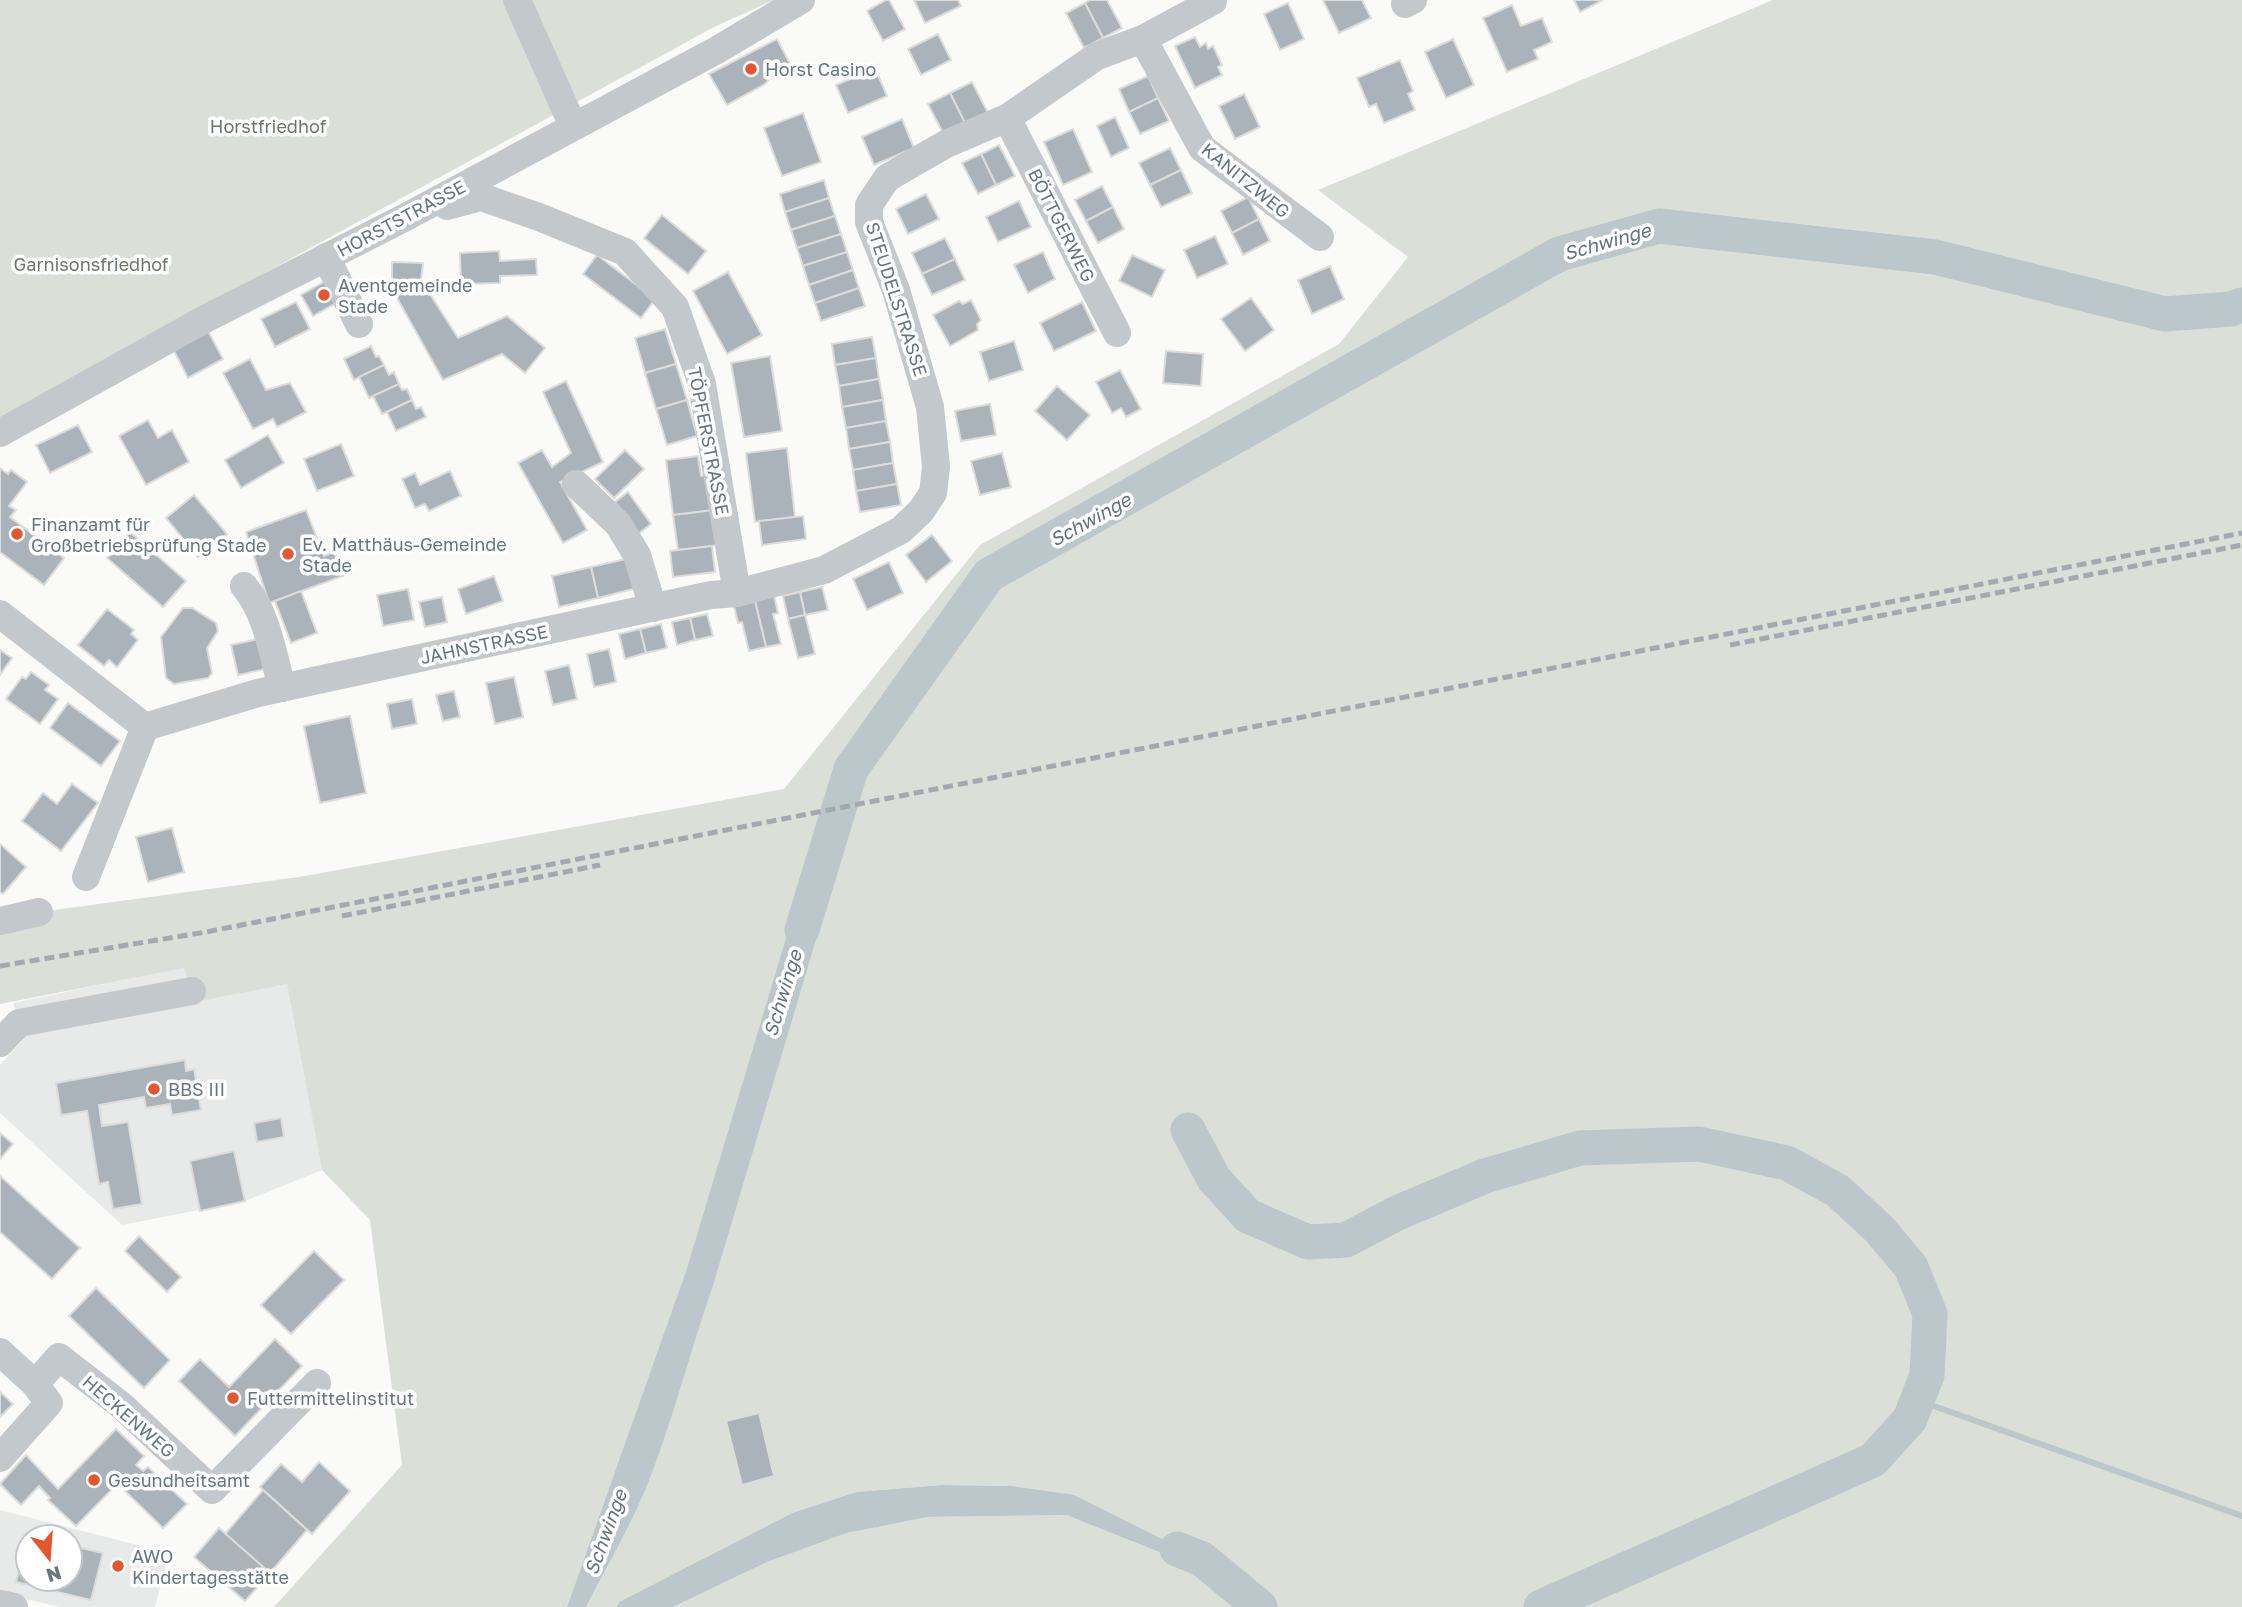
<svg xmlns="http://www.w3.org/2000/svg" width="2242" height="1607" viewBox="0 0 2242 1607" font-family="'Golos Text',sans-serif">
	<rect width="100%" height="100%" fill="#fafaf8"/>
	<g fill="#e8e9e9" fill-rule="evenodd">
		<polygon points="184,967 195,1002 287,983 322,1170 245,1201 122,1225 0,1113 0,1065 24,1039 13,1003"/>
		<path d="M0,1510l169,43 -14,54h-95l-60,-14zM28,1537h42v42h-42z"/>
	</g>
	<g fill="#dadfd7">
		<polygon points="0,0 774,0 714,27 0,418"/>
		<path d="M1773,0h469v1607h-982l-58,-48 -191,-73 -70,-1 -85,7 -64,21 -173,89 -2,5h-31c21,-41 46,-83 63,-126 25,-64 41,-130 64,-195l120,-403 -18,3 -12,-5 -117,390 -119,336h-293l128,-142 -32,-245 -48,-50 -35,-186 -92,18 -11,-34 -184,36v-83l39,-9 260,-35 485,-88 196,-244 359,-201 69,-87 -90,-67z"/>
		<polygon points="1066,1515 1194,1566 1251,1607 673,1607 767,1562 847,1533 928,1517"/>
	</g>
	<g fill="#bbc7cb">
		<path d="M803,881l12,5 18,-3 -120,403c-23,65 -39,131 -64,195 -17,43 -42,85 -63,126h-19l119,-336z"/>
		<polygon points="941,1485 1011,1486 1074,1495 1202,1559 1260,1607 1251,1607 1194,1566 1066,1515 928,1517 847,1533 767,1562 673,1607 617,1607 619,1602 792,1513 856,1492"/>
	</g>
	<g fill="none" stroke-linecap="round" stroke-linejoin="round">
		<polyline stroke="#bbc7cb" stroke-width="6" points="1917,1400 2242,1516"/>
		<g stroke="#bbc7cb" stroke-width="35">
			<polyline points="802,930 851,769 989,575 1559,254 1659,226 1935,257 2165,314 2231,309 2242,305"/>
			<polyline points="1188,1130 1214,1179 1248,1216 1308,1242 1346,1240 1397,1213 1485,1176 1580,1148 1699,1144 1787,1163 1838,1191 1880,1230 1911,1267 1930,1314 1927,1375 1910,1419 1873,1460 1541,1607"/>
			<polyline points="1177,1549 1202,1559 1260,1607"/>
		</g>
	</g>
	<g fill="#aab3b9" stroke="#dcdcda" stroke-width="2">
		<polygon points="886,0 889,0 905,29 883,41 867,11"/>
		<polygon points="914,0 958,0 961,6 925,23"/>
		<polygon points="1090,0 1107,0 1122,28 1103,38 1085,3"/>
		<polygon points="1323,0 1362,0 1371,18 1339,33"/>
		<polygon points="1574,0 1603,0 1580,12"/>
		<polygon points="1085,3 1103,38 1084,48 1066,13"/>
		<polygon points="1288,3 1304,39 1280,50 1264,14"/>
		<polygon points="1512,5 1521,26 1542,18 1552,42 1534,50 1538,59 1507,72 1483,18"/>
		<polygon points="938,34 951,60 921,75 908,49"/>
		<polygon points="1195,37 1200,47 1206,43 1208,49 1213,46 1222,65 1218,67 1222,75 1195,88 1175,46"/>
		<polygon points="777,39 790,64 775,73 765,84 727,105 709,74"/>
		<polygon points="1453,39 1474,85 1446,98 1425,52"/>
		<polygon points="1400,60 1413,91 1408,94 1415,110 1384,123 1376,104 1369,107 1357,78"/>
		<polygon points="875,68 887,96 848,113 836,85"/>
		<polygon points="1148,76 1158,98 1129,112 1119,89"/>
		<polygon points="972,82 988,113 966,125 950,93"/>
		<polygon points="950,93 966,125 944,135 928,104"/>
		<polygon points="1244,94 1260,127 1235,139 1219,106"/>
		<polygon points="1158,98 1169,121 1140,134 1129,112"/>
		<polygon points="803,113 821,162 782,176 764,128"/>
		<polygon points="1115,117 1129,148 1111,157 1097,126"/>
		<polygon points="902,119 914,148 874,165 862,137"/>
		<polygon points="1073,129 1092,172 1063,185 1044,142"/>
		<polygon points="999,145 1015,176 996,185 981,154"/>
		<polygon points="1170,148 1181,170 1150,185 1139,163"/>
		<polygon points="981,154 996,185 978,194 962,163"/>
		<polygon points="1181,170 1192,193 1161,207 1150,185"/>
		<polygon points="824,180 829,198 785,212 780,194"/>
		<polygon points="1102,186 1113,207 1086,221 1075,200"/>
		<polygon points="926,194 939,219 908,234 896,209"/>
		<polygon points="1248,197 1259,219 1232,233 1221,211"/>
		<polygon points="829,198 835,216 791,230 785,212"/>
		<polygon points="1019,201 1031,227 998,242 986,217"/>
		<polygon points="1113,207 1124,229 1098,243 1086,221"/>
		<polygon points="662,215 706,251 688,274 644,238"/>
		<polygon points="835,216 841,234 797,248 791,230"/>
		<polygon points="1259,219 1270,241 1243,255 1232,233"/>
		<polygon points="841,234 847,252 803,266 797,248"/>
		<polygon points="1215,236 1228,264 1197,278 1184,250"/>
		<polygon points="945,238 955,259 922,274 912,253"/>
		<polygon points="499,251 500,261 536,259 537,275 500,276 500,283 461,284 460,253"/>
		<polygon points="847,252 853,270 809,285 803,266"/>
		<polygon points="1043,252 1055,279 1028,293 1014,265"/>
		<polygon points="597,255 655,299 641,318 583,274"/>
		<polygon points="1132,255 1165,270 1152,297 1119,281"/>
		<polygon points="955,259 965,280 932,295 922,274"/>
		<polygon points="392,262 423,263 421,280 458,338 507,316 545,348 525,373 502,354 443,380 392,289"/>
		<polygon points="1330,266 1344,299 1312,314 1298,280"/>
		<polygon points="853,270 859,288 815,303 809,285"/>
		<polygon points="728,272 762,335 727,354 693,291"/>
		<polygon points="331,278 343,299 313,316 301,295"/>
		<polygon points="859,288 865,306 821,321 815,303"/>
		<polygon points="1251,298 1274,330 1245,351 1221,319"/>
		<polygon points="971,300 981,320 977,324 978,330 950,346 933,315 959,301 963,304"/>
		<polygon points="296,302 310,329 275,347 261,319"/>
		<polygon points="1082,302 1096,331 1054,351 1040,323"/>
		<polygon points="665,329 676,364 645,373 635,338"/>
		<polygon points="208,331 223,359 188,378 173,349"/>
		<polygon points="872,337 876,358 835,365 832,344"/>
		<polygon points="1014,341 1023,370 989,381 980,352"/>
		<polygon points="371,346 376,357 379,356 384,365 354,380 344,359"/>
		<polygon points="1166,351 1203,354 1201,386 1163,383"/>
		<polygon points="770,356 782,431 744,437 731,363"/>
		<polygon points="876,358 879,379 839,386 835,365"/>
		<polygon points="250,359 266,390 290,383 306,412 277,427 273,419 253,429 223,373"/>
		<polygon points="676,364 687,400 656,409 645,373"/>
		<polygon points="384,365 389,375 394,372 399,384 369,398 359,377"/>
		<polygon points="1120,370 1141,409 1126,417 1121,408 1112,413 1096,382"/>
		<polygon points="879,379 883,400 842,407 839,386"/>
		<polygon points="566,381 603,462 560,482 587,530 563,543 518,463 542,450 552,467 571,453 543,392"/>
		<polygon points="399,384 402,390 407,389 412,400 382,414 373,396"/>
		<polygon points="1057,386 1090,415 1067,440 1035,411"/>
		<polygon points="412,400 416,409 421,407 426,417 396,431 387,412"/>
		<polygon points="687,400 697,436 667,445 656,409"/>
		<polygon points="883,400 886,421 846,428 842,407"/>
		<polygon points="990,404 996,435 961,441 955,411"/>
		<polygon points="148,420 158,438 172,430 189,462 146,485 119,436"/>
		<polygon points="886,421 890,442 849,449 846,428"/>
		<polygon points="78,425 92,452 50,473 36,445"/>
		<polygon points="268,435 284,463 241,488 225,460"/>
		<polygon points="890,442 893,463 853,470 849,449"/>
		<polygon points="341,444 354,476 317,491 304,459"/>
		<polygon points="787,448 795,517 755,522 746,453"/>
		<polygon points="625,450 644,469 614,498 595,479"/>
		<polygon points="1002,453 1011,487 980,495 971,461"/>
		<polygon points="698,456 701,476 710,475 714,510 673,515 666,460"/>
		<polygon points="893,463 897,484 856,491 853,470"/>
		<polygon points="0,468 8,474 11,470 27,482 9,506 16,510 10,517 64,558 44,585 0,552"/>
		<polygon points="450,471 461,496 429,511 425,504 415,508 402,479 415,473 420,485"/>
		<polygon points="897,484 901,505 860,512 856,491"/>
		<polygon points="628,492 651,524 638,534 615,502"/>
		<polygon points="194,495 227,534 198,557 166,518"/>
		<polygon points="306,510 324,556 334,552 343,576 269,603 246,532"/>
		<polygon points="714,510 719,545 678,550 673,515"/>
		<polygon points="803,516 806,539 762,545 759,521"/>
		<polygon points="130,532 186,581 163,607 107,558"/>
		<polygon points="932,535 952,561 926,582 906,555"/>
		<polygon points="712,546 715,572 673,577 670,551"/>
		<polygon points="630,558 637,588 598,598 591,567"/>
		<polygon points="889,562 903,593 867,610 853,579"/>
		<polygon points="591,567 598,598 559,607 552,576"/>
		<polygon points="494,576 503,601 466,614 458,589"/>
		<polygon points="822,587 828,610 805,615 800,592"/>
		<polygon points="408,589 414,620 383,626 377,595"/>
		<polygon points="301,591 317,633 291,643 275,601"/>
		<polygon points="800,592 805,615 788,619 783,596"/>
		<polygon points="774,596 778,613 773,614 781,644 766,647 755,601"/>
		<polygon points="442,597 447,622 425,627 419,602"/>
		<polygon points="755,601 766,647 749,651 742,622 738,623 734,606"/>
		<polygon points="183,608 192,608 216,623 218,631 207,648 212,673 208,678 174,684 166,678 161,637"/>
		<polygon points="107,609 134,630 131,634 138,640 117,667 109,660 104,666 78,645"/>
		<polygon points="707,614 713,636 695,640 690,618"/>
		<polygon points="805,615 815,654 798,658 788,619"/>
		<polygon points="690,618 695,640 677,645 672,622"/>
		<polygon points="661,624 667,648 646,653 640,629"/>
		<polygon points="640,629 646,653 625,659 619,634"/>
		<polygon points="267,637 274,667 238,675 231,645"/>
		<polygon points="609,649 616,682 594,687 587,654"/>
		<polygon points="0,650 12,658 0,675"/>
		<polygon points="569,665 577,699 553,705 545,671"/>
		<polygon points="31,672 49,685 45,690 58,699 40,724 6,699 22,677 26,679"/>
		<polygon points="514,677 523,717 495,724 486,683"/>
		<polygon points="454,691 460,717 443,721 436,695"/>
		<polygon points="412,699 417,724 392,729 387,704"/>
		<polygon points="68,703 120,741 101,766 50,728"/>
		<polygon points="350,716 366,793 320,803 304,726"/>
		<polygon points="72,784 98,803 61,851 22,821 43,793 57,804"/>
		<polygon points="172,828 184,872 148,882 136,837"/>
		<polygon points="0,844 26,867 3,894 0,892"/>
		<polygon points="185,1060 186,1071 194,1069 201,1110 172,1115 170,1104 146,1108 144,1097 99,1105 102,1126 128,1122 142,1204 113,1209 108,1182 99,1184 87,1111 61,1115 56,1083"/>
		<polygon points="281,1118 284,1137 257,1142 254,1123"/>
		<polygon points="0,1133 13,1144 0,1159"/>
		<polygon points="234,1151 245,1201 200,1211 190,1161"/>
		<polygon points="0,1176 80,1248 52,1279 0,1232"/>
		<polygon points="139,1236 181,1277 167,1292 125,1251"/>
		<polygon points="314,1251 344,1280 291,1334 261,1305"/>
		<polygon points="96,1288 170,1360 144,1388 69,1316"/>
		<polygon points="275,1339 302,1366 235,1436 179,1381 200,1359 229,1387"/>
		<polygon points="0,1392 13,1404 0,1417"/>
		<polygon points="759,1413 774,1476 742,1485 726,1421"/>
		<polygon points="116,1429 144,1456 136,1465 143,1471 148,1467 187,1504 163,1528 125,1491 132,1483 124,1477 76,1526 48,1500 50,1498 39,1486 21,1505 0,1484 26,1455 58,1489"/>
		<polygon points="319,1462 350,1491 312,1534 260,1487 281,1464 302,1482"/>
		<polygon points="263,1490 307,1530 270,1573 225,1534"/>
		<polygon points="219,1528 270,1573 245,1601 194,1557"/>
		<polygon points="27,1539 28,1579 70,1579 70,1564 77,1566 81,1548 103,1553 91,1600 16,1582"/>
	</g>
	<g fill="none" stroke-linecap="round" stroke-linejoin="round">
		<g stroke="#c3c8cc" stroke-width="28">
			<polyline points="517,0 573,126"/>
			<polyline points="1405,4 1413,0"/>
			<polyline points="1143,39 1202,148 1320,237"/>
			<polyline points="1007,118 1117,333"/>
			<polyline points="447,206 481,197 539,217 625,252 675,307 702,384 737,593"/>
			<polyline points="326,257 359,324"/>
			<polyline points="0,433 207,318 404,218 717,50 801,0"/>
			<polyline points="576,484 618,524 637,555 653,608"/>
			<path d="M244,586c23,27 29,69 38,102"/>
			<polyline points="0,614 145,727"/>
			<polyline points="145,727 258,693 711,595 737,593 824,570 901,530 921,511 933,493 936,467 930,407 896,290 869,222 869,205 887,178 946,144 1007,118 1097,56 1143,39 1213,1"/>
			<polyline points="86,877 145,727"/>
			<polyline points="0,921 39,912"/>
			<polyline points="0,1043 19,1023 192,991"/>
			<polyline points="0,1352 35,1384 59,1357 122,1406 212,1490 317,1383"/>
			<polyline points="0,1458 49,1403 35,1384"/>
			<polyline points="0,1604 14,1607"/>
		</g>
		<g stroke="#a2aab0" stroke-width="5" stroke-dasharray="10 5" stroke-linecap="butt">
			<polyline points="1730,645 2242,545"/>
			<polyline points="342,916 600,865"/>
			<polyline points="0,966 206,932 2242,533"/>
		</g>
	</g>
	<g fill="#e4572e" stroke="#fff" stroke-width="2.5">
		<circle cx="751" cy="69" r="7"/>
		<circle cx="324" cy="295" r="7"/>
		<circle cx="17" cy="534" r="7"/>
		<circle cx="288" cy="554" r="7"/>
		<circle cx="154" cy="1089" r="7"/>
		<circle cx="233" cy="1398" r="7"/>
		<circle cx="94" cy="1480" r="7"/>
		<circle cx="118" cy="1566" r="7"/>
	</g>
	<g text-anchor="middle" dominant-baseline="central" stroke-width="7" stroke-linejoin="round" paint-order="stroke">
		<g font-size="18" fill="#657683" stroke="#fff" text-anchor="start">
			<text x="765" y="69">Horst Casino</text>
			<text x="338" y="285">Aventgemeinde<tspan x="338" dy="21">Stade</tspan></text>
			<text x="31" y="524">Finanzamt für<tspan x="31" dy="21">Großbetriebsprüfung Stade</tspan></text>
			<text x="302" y="544">Ev. Matthäus-Gemeinde<tspan x="302" dy="21">Stade</tspan></text>
			<text x="168" y="1089">BBS III</text>
			<text x="247" y="1398">Futtermittelinstitut</text>
			<text x="108" y="1480">Gesundheitsamt</text>
			<text x="132" y="1556">AWO<tspan x="132" dy="21">Kindertagesstätte</tspan></text>
		</g>
		<g font-size="18" fill="#687a64" stroke="#fff">
			<text x="268" y="126">Horstfriedhof</text>
			<text x="91" y="264">Garnisonsfriedhof</text>
		</g>
		<g font-size="18" fill="#657683" stroke="#fff">
			<text transform="translate(1246 180) rotate(39)">KANITZWEG</text>
			<text transform="translate(401 218) rotate(-28)">HORSTSTRASSE</text>
			<text transform="translate(1062 225) rotate(63)">BÖTTGERWEG</text>
			<text transform="translate(897 299) rotate(72)">STEUDELSTRASSE</text>
			<text transform="translate(709 441) rotate(79)">TÖPFERSTRASSE</text>
			<text transform="translate(484 644) rotate(-12)">JAHNSTRASSE</text>
			<text transform="translate(129 1416) rotate(41)">HECKENWEG</text>
		</g>
		<g font-size="19" font-style="italic" fill="#60757c" stroke="#fff">
			<text transform="translate(1607 241) rotate(-16)">Schwinge</text>
			<text transform="translate(1090 519) rotate(-29)">Schwinge</text>
			<text transform="translate(782 993) rotate(-73)">Schwinge</text>
			<text transform="translate(605 1532) rotate(-70)">Schwinge</text>
		</g>
	</g>
	<g transform="translate(49 1558) rotate(163)"><circle r="33" fill="#ffffff" stroke="#c1c8cd" stroke-width="2"/>
	<path d="M0-5L12 26L0 18L-12 26Z" fill="#e4572e"/>
	<text y="-10" font-size="19" font-weight="bold" text-anchor="middle" fill="#657683">N</text>
	</g>
</svg>
